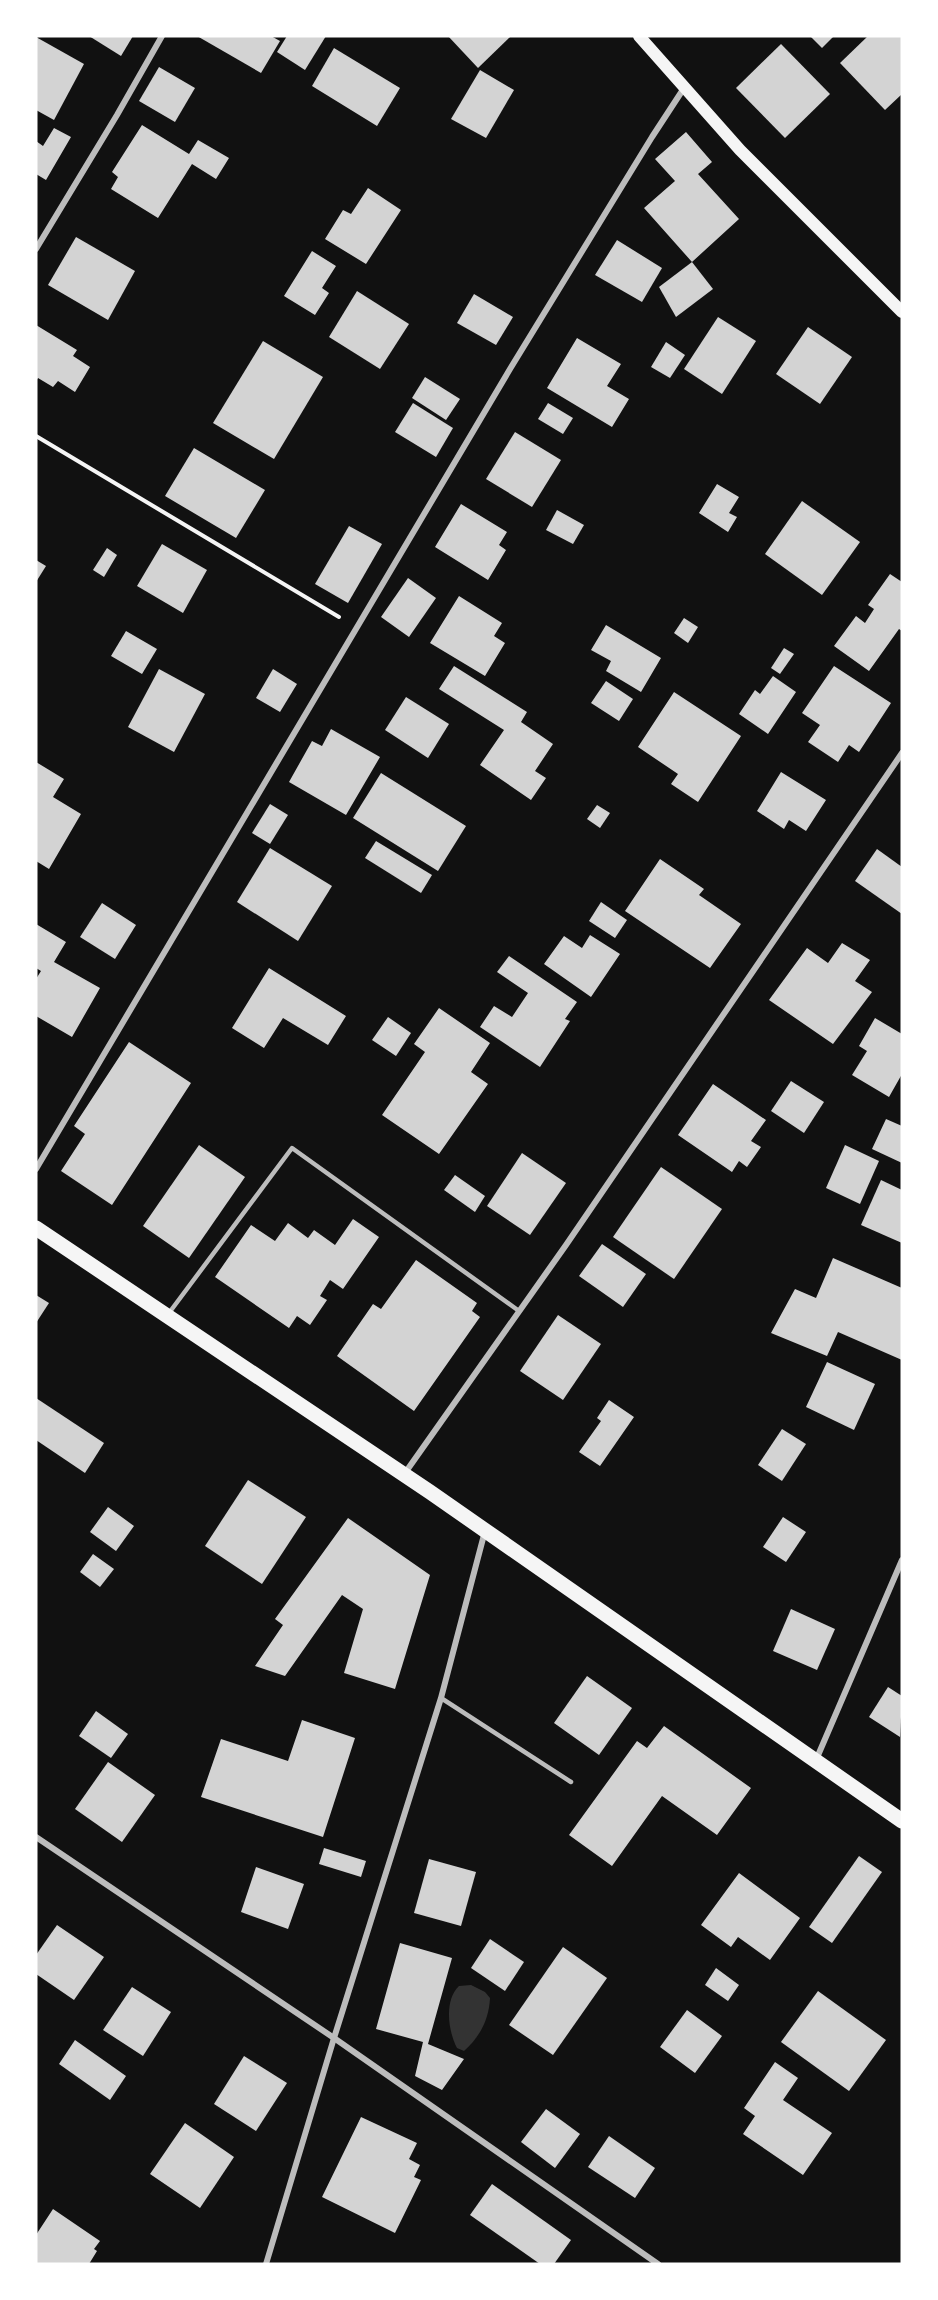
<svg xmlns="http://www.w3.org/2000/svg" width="938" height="2300" viewBox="0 0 938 2300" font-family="'IBM Plex Sans',sans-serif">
	<rect width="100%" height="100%" fill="#111"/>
	<path fill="#333" d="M471,1985l14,7 5,6c-1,21 -10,39 -26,53l-7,-3c-9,-17 -13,-48 2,-62z"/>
	<g fill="#d3d3d3">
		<polygon points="89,36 133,36 121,56"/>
		<polygon points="197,36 271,36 280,41 261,73"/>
		<polygon points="287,36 326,36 305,70 277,52"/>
		<polygon points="448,36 511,36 478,68"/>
		<polygon points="810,36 834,36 822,48"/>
		<polygon points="868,36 902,36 902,94 885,110 840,63"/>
		<polygon points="36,37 84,64 54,120 36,110"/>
		<polygon points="781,44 830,94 785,138 736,88"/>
		<polygon points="334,48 400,88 377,126 312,86"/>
		<polygon points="159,67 195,88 175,122 139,101"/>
		<polygon points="480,70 514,90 486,138 451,119"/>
		<polygon points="142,125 189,154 198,140 229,158 216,179 192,164 158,218 111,189 118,177 112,172"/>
		<polygon points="54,128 71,137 46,180 36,174 36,141 43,146"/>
		<polygon points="686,132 712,162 698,174 739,219 692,262 644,208 675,181 655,159"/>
		<polygon points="368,188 401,210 366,264 325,239 343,210 351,214"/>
		<polygon points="76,237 135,271 108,320 48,285"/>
		<polygon points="617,240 662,268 642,302 595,275"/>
		<polygon points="312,251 336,266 322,288 329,293 315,315 284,296"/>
		<polygon points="692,262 713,289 676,317 659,287"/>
		<polygon points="357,291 409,324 380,369 329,337"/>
		<polygon points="474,294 513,317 496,345 457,323"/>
		<polygon points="718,317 756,341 722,394 684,369"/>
		<polygon points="36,325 77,350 73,356 90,367 75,392 58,381 53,387 38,378 36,381"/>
		<polygon points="808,327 852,357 820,404 776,374"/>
		<polygon points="577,338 621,364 607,386 629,399 612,427 547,388"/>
		<polygon points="263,341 323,377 274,459 213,423"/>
		<polygon points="666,342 685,355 670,378 651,367"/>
		<polygon points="425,377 460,399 446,420 412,398"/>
		<polygon points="413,403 453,428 436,457 395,432"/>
		<polygon points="548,403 573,418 563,434 538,419"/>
		<polygon points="515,432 561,460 532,507 486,479"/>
		<polygon points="194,448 265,490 236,538 165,496"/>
		<polygon points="717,484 739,497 729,513 737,517 728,532 699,513"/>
		<polygon points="802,501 860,542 822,595 765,554"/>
		<polygon points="461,504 507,532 499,545 506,550 488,580 435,547"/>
		<polygon points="557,510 584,525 573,544 546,530"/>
		<polygon points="349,526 382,544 348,603 315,584"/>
		<polygon points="162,544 207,570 183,613 137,586"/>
		<polygon points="107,548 117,555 104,577 93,570"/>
		<polygon points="36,560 46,566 36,582"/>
		<polygon points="890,574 902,582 902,631 899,629 869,671 834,646 856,616 865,623 874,609 868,605"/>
		<polygon points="408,578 436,598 409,637 381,617"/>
		<polygon points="459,596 502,623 494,636 505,643 485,676 430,643"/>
		<polygon points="684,618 698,627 688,643 674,633"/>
		<polygon points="606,625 661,658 641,692 606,671 611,661 591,650"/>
		<polygon points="126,631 157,649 142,674 111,656"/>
		<polygon points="784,648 794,654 780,674 771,668"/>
		<polygon points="454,666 527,712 521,722 553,744 535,771 546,778 531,800 480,765 504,730 439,689"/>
		<polygon points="834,666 891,703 859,752 849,745 838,762 808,742 820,725 802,713"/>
		<polygon points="159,669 205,694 174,752 128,727"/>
		<polygon points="273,669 297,684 280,712 256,698"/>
		<polygon points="773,676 796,692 768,734 739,714 755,690 760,694"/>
		<polygon points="606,681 633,699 619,721 591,703"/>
		<polygon points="674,692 741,736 698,802 671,784 678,774 638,747"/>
		<polygon points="406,697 449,724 428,758 385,730"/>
		<polygon points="331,729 380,757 346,815 289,782 312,741 322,746"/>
		<polygon points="36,762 64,779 53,797 81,814 49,869 36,861"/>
		<polygon points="781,772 826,800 806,831 789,820 784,829 757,811"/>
		<polygon points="381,773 466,826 438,871 353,818"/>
		<polygon points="270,804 288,815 270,844 252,833"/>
		<polygon points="597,805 610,813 600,828 587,819"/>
		<polygon points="376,841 432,875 421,893 365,858"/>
		<polygon points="270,848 332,886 298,941 237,902"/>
		<polygon points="877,849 902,867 902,914 855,881"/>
		<polygon points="660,859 704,889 699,895 741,924 710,968 625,911"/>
		<polygon points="601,902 627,920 615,938 589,921"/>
		<polygon points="102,903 136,925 115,959 80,937"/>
		<polygon points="36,924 66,942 54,962 100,988 72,1037 36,1016 36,979 41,971 36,968"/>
		<polygon points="590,935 620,954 591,997 544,964 564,936 582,948"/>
		<polygon points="842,943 870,960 855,981 872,992 833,1044 769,1000 807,948 828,963"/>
		<polygon points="509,956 577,1002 565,1019 570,1021 540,1067 480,1027 494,1006 512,1017 528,993 497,972"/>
		<polygon points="269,968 346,1016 328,1045 283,1018 264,1048 232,1028"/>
		<polygon points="439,1008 490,1043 471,1072 488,1084 439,1154 382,1115 425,1052 414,1044"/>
		<polygon points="388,1017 411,1033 396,1056 372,1040"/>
		<polygon points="875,1018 902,1034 902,1074 889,1097 852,1075 867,1051 859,1046"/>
		<polygon points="129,1042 191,1083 112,1205 61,1171 85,1134 74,1126"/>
		<polygon points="791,1081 824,1102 804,1133 771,1111"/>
		<polygon points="713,1084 766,1120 751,1141 761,1147 747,1167 739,1161 732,1172 678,1135"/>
		<polygon points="886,1119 902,1126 902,1163 872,1149"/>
		<polygon points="199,1145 245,1177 189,1258 143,1226"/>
		<polygon points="845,1145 879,1161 860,1204 826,1188"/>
		<polygon points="522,1153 566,1183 530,1235 487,1206"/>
		<polygon points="661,1167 722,1209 674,1279 613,1237"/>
		<polygon points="455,1175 485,1196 475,1212 444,1190"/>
		<polygon points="881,1180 902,1190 902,1243 861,1225"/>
		<polygon points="353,1219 379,1237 343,1289 330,1280 320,1296 327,1300 310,1325 297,1316 289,1328 215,1277 251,1225 275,1241 288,1223 308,1238 314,1230 335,1245"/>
		<polygon points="602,1244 646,1274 623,1307 579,1276"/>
		<polygon points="833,1258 902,1288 902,1360 838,1332 827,1356 771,1333 795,1289 816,1298"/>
		<polygon points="416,1260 477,1303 472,1311 480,1317 414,1411 337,1356 373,1304 381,1309"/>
		<polygon points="36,1295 49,1303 36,1323"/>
		<polygon points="558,1315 601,1344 563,1400 520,1371"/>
		<polygon points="827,1362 875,1384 854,1430 806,1407"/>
		<polygon points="36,1398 104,1443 85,1473 36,1440"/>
		<polygon points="609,1400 634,1417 600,1466 579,1452 601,1421 597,1418"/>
		<polygon points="782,1429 806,1444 782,1481 758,1465"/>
		<polygon points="248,1480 306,1517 262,1584 205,1546"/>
		<polygon points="108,1507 134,1526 116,1551 90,1532"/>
		<polygon points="783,1517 806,1532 786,1562 763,1547"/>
		<polygon points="348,1518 430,1575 395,1689 344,1673 363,1609 342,1595 285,1676 255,1666 283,1625 275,1619"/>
		<polygon points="93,1554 114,1569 100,1587 80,1572"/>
		<polygon points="791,1609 835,1629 817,1670 773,1651"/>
		<polygon points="587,1676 632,1708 599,1755 554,1723"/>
		<polygon points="888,1687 902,1696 900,1737 869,1717"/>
		<polygon points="96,1711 128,1734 111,1758 79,1736"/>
		<polygon points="302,1720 355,1738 323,1837 201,1797 221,1739 288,1761"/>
		<polygon points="664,1726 751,1788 717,1835 662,1796 612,1866 569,1835 637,1741 647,1748"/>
		<polygon points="108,1762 155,1795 122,1842 75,1809"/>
		<polygon points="324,1848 366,1861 361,1877 319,1864"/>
		<polygon points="859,1856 882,1872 832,1943 809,1927"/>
		<polygon points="429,1859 476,1872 461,1926 414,1913"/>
		<polygon points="256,1867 304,1884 288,1929 241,1912"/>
		<polygon points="739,1873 800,1918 770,1960 738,1937 731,1947 701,1925"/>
		<polygon points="57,1925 104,1957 74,2000 36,1974 36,1955"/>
		<polygon points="490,1939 524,1962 505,1991 471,1968"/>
		<polygon points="400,1943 452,1958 428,2044 464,2059 442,2090 415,2076 423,2042 376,2029"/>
		<polygon points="563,1947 607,1978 553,2055 509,2025"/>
		<polygon points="716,1968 739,1985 728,2001 705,1985"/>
		<polygon points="132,1987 171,2012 143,2056 103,2030"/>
		<polygon points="818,1991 886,2040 849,2091 781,2042"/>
		<polygon points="687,2010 722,2036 695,2073 660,2047"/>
		<polygon points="75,2040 126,2076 110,2100 59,2064"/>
		<polygon points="244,2056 287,2083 256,2131 214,2104"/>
		<polygon points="775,2062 798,2078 783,2100 832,2133 803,2175 743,2134 755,2116 744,2108"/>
		<polygon points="546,2109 580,2134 555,2168 521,2142"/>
		<polygon points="361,2117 417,2143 409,2159 420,2165 414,2177 421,2180 395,2233 322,2197"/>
		<polygon points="185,2123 234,2157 200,2208 150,2174"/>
		<polygon points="609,2136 655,2168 635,2198 588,2167"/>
		<polygon points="492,2184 571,2240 554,2264 540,2264 470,2215"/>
		<polygon points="53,2209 100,2241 94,2249 97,2251 89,2264 36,2264 36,2235"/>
	</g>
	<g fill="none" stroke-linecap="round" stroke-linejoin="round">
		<polyline stroke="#f5f5f5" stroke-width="4" points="36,436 339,617"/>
		<g stroke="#bcbcbc" stroke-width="4.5">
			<polyline points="169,1313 292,1148 519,1311"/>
			<polyline points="441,1698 571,1782"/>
		</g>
		<g stroke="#bcbcbc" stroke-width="6">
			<polyline points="36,249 117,115 162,36"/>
			<polyline points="36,1169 510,369 652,137 684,88"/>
			<polyline points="405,1473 566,1245 902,753"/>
			<polyline points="816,1760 902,1560"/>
			<polyline points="36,1837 334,2038 658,2264"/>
			<polyline points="266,2264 334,2038 441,1698 485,1531"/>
		</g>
		<polyline stroke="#f5f5f5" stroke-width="12" points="639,36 740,150 902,312"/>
		<polyline stroke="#f5f5f5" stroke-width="15" points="36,1228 430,1492 902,1821"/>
	</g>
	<rect width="938" height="2300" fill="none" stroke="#ffffff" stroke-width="75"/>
</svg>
